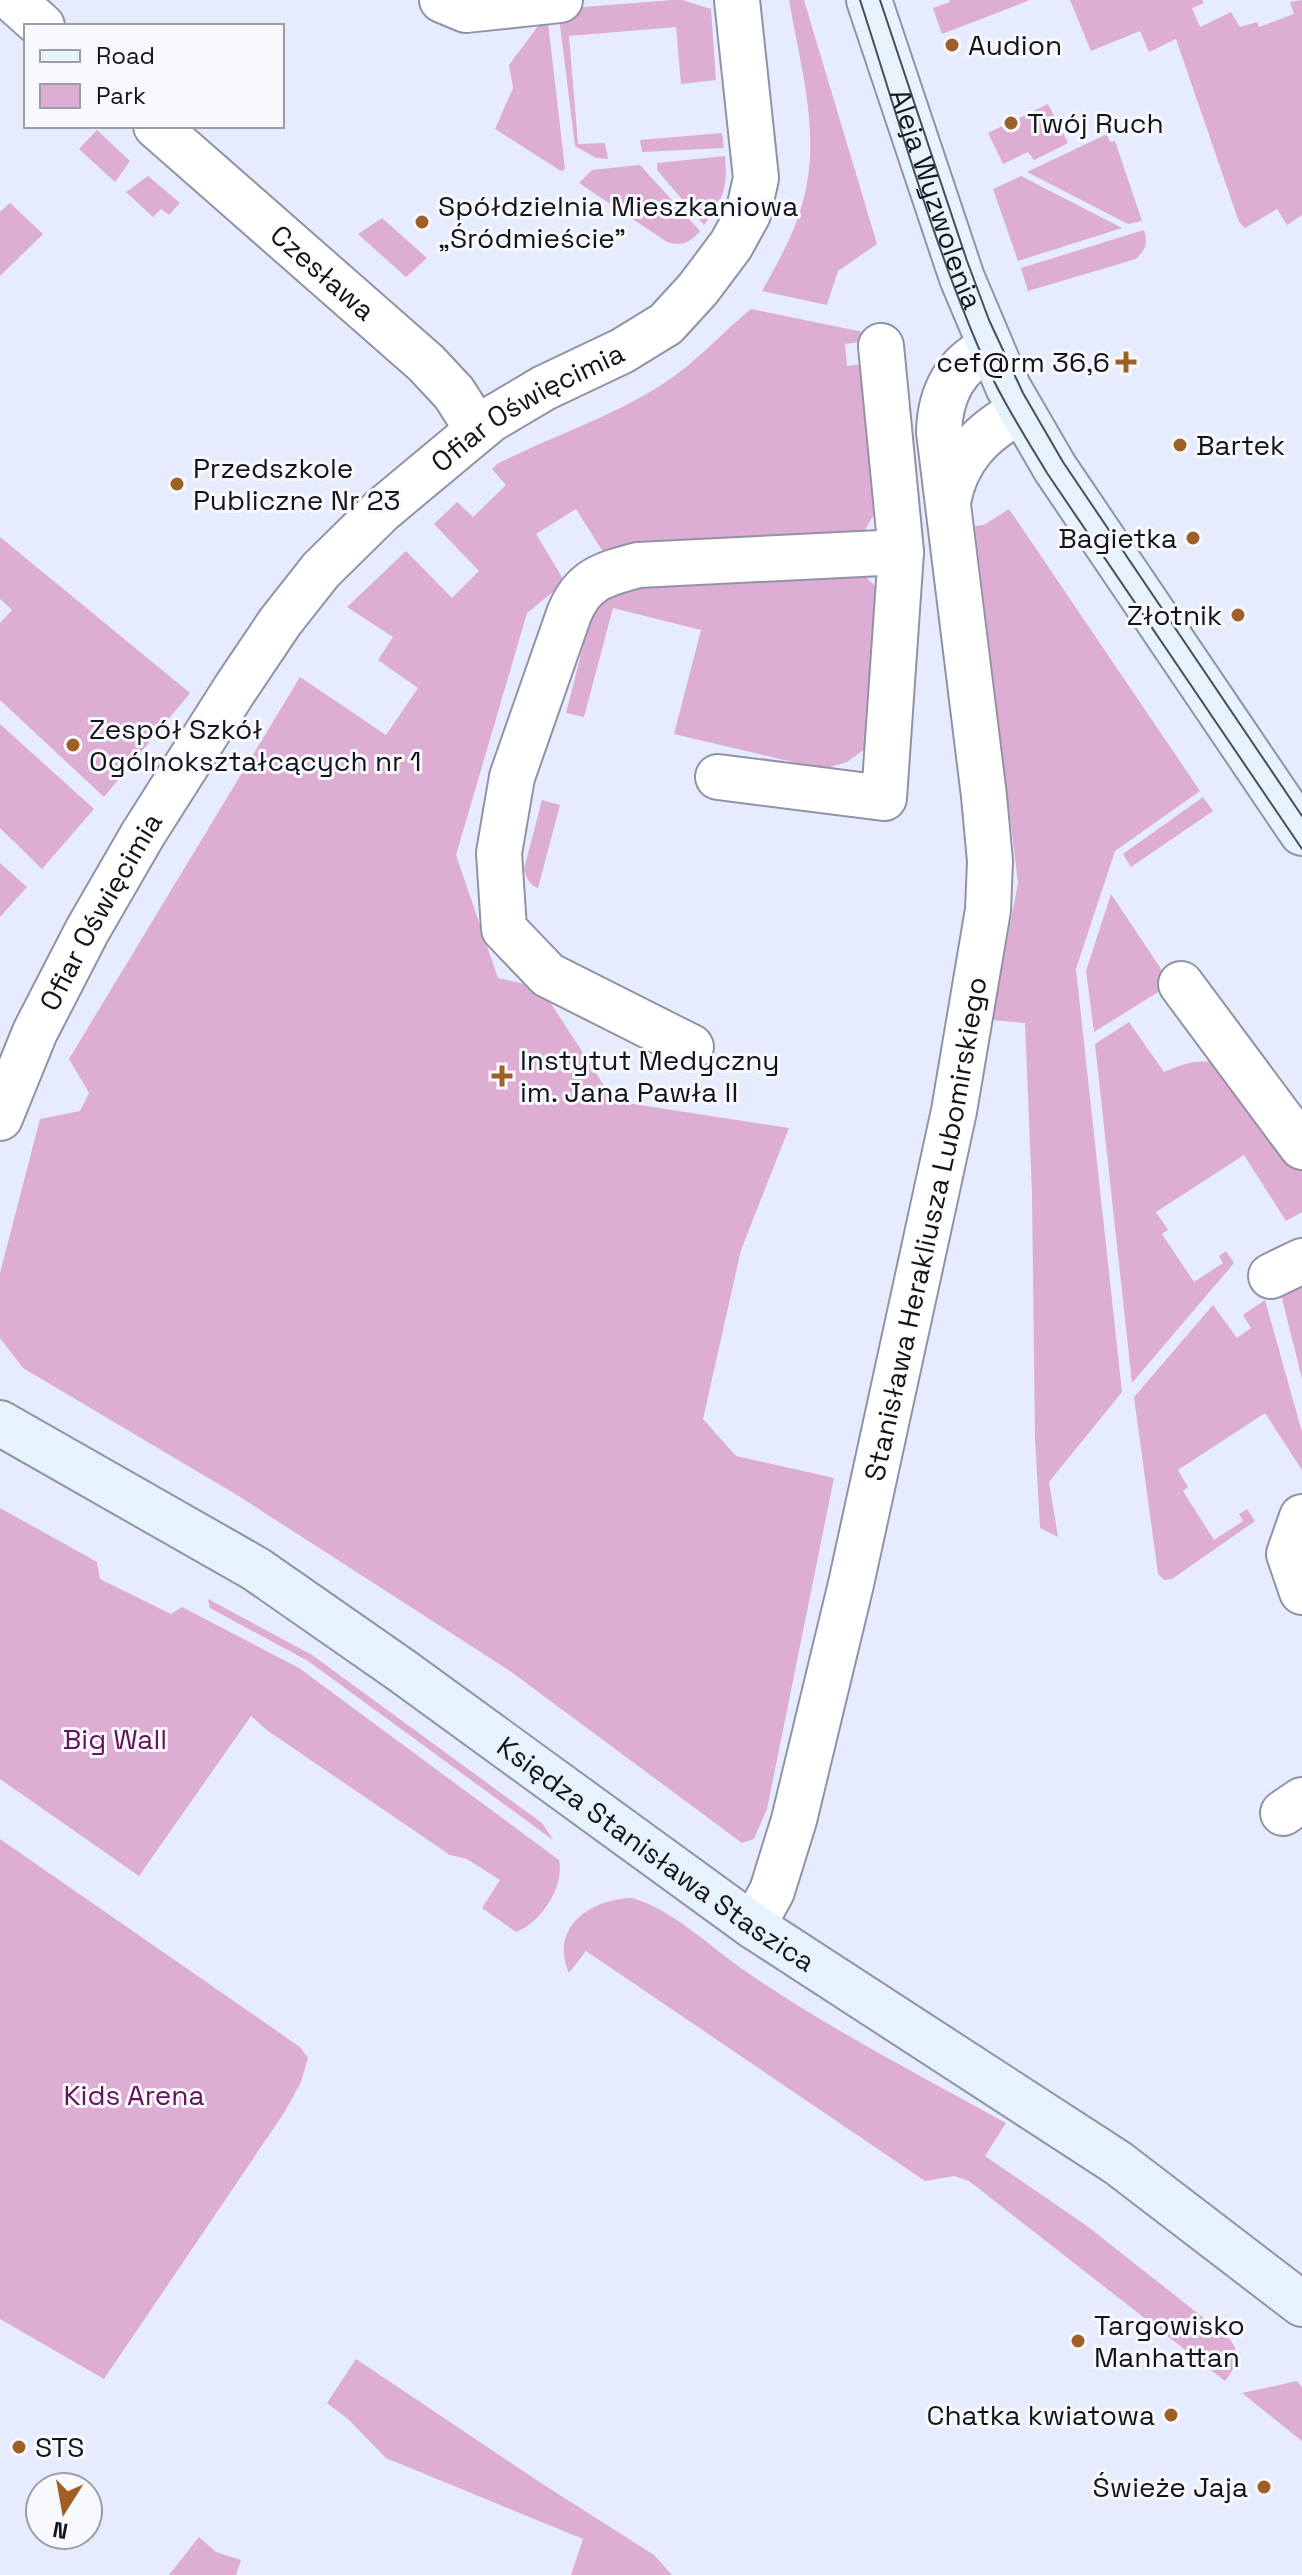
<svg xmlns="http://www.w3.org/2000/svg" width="1302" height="2575" viewBox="0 0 1302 2575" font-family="'Space Grotesk',sans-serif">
	<rect width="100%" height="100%" fill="#e7ebfe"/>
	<g fill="#ddadd3">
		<polygon points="673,0 682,0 711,9 716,80 681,84 676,27 569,36 578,144 605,143 608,159 596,158 575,146 558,9"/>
		<path d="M789,0h15l73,244 -39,27 -11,34 -65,-14c19,-34 39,-69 45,-108 11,-59 -8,-125 -18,-183z"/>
		<polygon points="949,0 1030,0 942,34 933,8 950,2"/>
		<polygon points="1070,0 1202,0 1204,3 1192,8 1200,27 1231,12 1240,27 1257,22 1259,27 1294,14 1290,2 1302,0 1302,215 1287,225 1277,209 1245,228 1239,222 1176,39 1149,52 1140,31 1091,51"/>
		<polygon points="547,14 565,169 561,171 495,129 513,88 509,65"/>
		<polygon points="1048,104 1068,143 1034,160 1028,152 1003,164 988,133"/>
		<polygon points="97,130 130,161 115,182 79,149"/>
		<polygon points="722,133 724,148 642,152 640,140"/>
		<polygon points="1107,134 1110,142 1115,141 1142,221 1128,224 1027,172"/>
		<path d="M725,156c3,33 -2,43 -21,69l-47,-55v-7z"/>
		<path d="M640,165l60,66c-10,11 -17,16 -33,11l-88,-59 13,-13z"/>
		<polygon points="148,176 180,203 169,215 161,209 153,217 126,192"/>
		<polygon points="1021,176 1122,228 1018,261 993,189"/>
		<polygon points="10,203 43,234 0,276 0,212"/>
		<polygon points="382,218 427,258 406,277 358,234"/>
		<path d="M1144,230c4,13 2,19 -8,29l-108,32 -7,-23z"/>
		<path d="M751,309l112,23 -3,10 -15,2 2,22 23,-3 3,153 -8,14 -12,12 -245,18 -32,-51 -40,25 29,48 -38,31 -71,242 42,123 43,10 73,113 175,27 -48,122 -38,169 33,37 98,22 -67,331 -13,30 -12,4 -232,-172 -273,-176 -214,-127 -23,-30v-65l40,-154 40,-8 9,-18 -20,-34 231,-382 86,58 32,-47 -40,-28 15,-23 -46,-30 59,-56 46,47 27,-27 -45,-47 23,-22 16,15 33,-32 -14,-16 5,-5c57,-29 122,-49 176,-87 28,-20 51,-46 78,-68z"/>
		<polygon points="1009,509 1200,791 1115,851 1076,969 1122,1392 1049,1482 1058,1537 1040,1528 1035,1438 1032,1193 1025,1023 992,1020 1018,883 975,526 984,525"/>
		<polygon points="0,537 190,693 104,797 0,700 0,623 12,610 0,599"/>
		<polygon points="864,575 874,585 882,600 869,746 847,762 823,769 674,734 701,630 613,608 584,717 566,713 593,607 618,582"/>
		<polygon points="0,724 94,809 42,869 0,828"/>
		<polygon points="1203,797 1213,811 1131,867 1123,854"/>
		<path d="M542,800l18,5 -22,83c-9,-3 -12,-11 -14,-19z"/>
		<polygon points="0,863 27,887 0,917"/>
		<polygon points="1111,894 1171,984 1094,1032 1086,971"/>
		<path d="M1129,1022l35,50c17,-7 29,-12 48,-10l90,101v49l-16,9 -42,-66 -88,57 12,18 -6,4 32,48 29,-19 -4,-7 7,-5 8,12 -102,120 -37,-339z"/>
		<polygon points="1302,1276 1302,1379 1280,1290"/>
		<polygon points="1265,1300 1302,1432 1302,1470 1265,1413 1178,1470 1188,1487 1183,1491 1214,1540 1243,1521 1239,1514 1247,1509 1255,1521 1172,1579 1164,1580 1158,1574 1134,1397 1213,1305 1237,1338 1251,1328 1243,1315"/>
		<path d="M0,1508l97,54 3,17 71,35 11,-7 117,61 260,192c6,26 -18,63 -43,72l-34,-24 18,-28 -33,-21 -17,-4 -182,-124 -17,-15 -112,160 -139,-97z"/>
		<polygon points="208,1599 312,1655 542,1823 553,1840 308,1661 210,1608"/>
		<polygon points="0,1839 300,2047 308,2058 301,2082 284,2113 104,2379 0,2319"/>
		<path d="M632,1898c41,11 80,51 116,75 82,56 171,102 258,150l-21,33 102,70 142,112c13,17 8,27 -4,43l-256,-200 -15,-5 -29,5 -339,-230 -17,22c-20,-45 21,-74 63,-75z"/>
		<polygon points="356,2359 541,2483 654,2555 672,2575 571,2575 583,2539 386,2458 348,2419 327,2403"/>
		<polygon points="1297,2381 1302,2387 1302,2441 1242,2393"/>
		<polygon points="199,2537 216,2552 241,2560 236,2575 169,2575"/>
	</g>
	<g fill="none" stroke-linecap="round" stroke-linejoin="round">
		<g stroke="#9093a5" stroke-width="48">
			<g id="street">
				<polyline points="13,0 42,26"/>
				<polyline points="442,0 466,10 560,0"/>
				<path id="s1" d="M156,126l270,237 28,30 23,36"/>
				<path d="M948,502c8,-45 35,-71 73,-91"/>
				<polyline points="718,777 884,798 901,552"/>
				<polyline points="1181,984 1302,1147"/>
				<path d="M691,1047l-143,-72 -44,-46 -5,-76 13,-76 57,-163c14,-35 35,-40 69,-49l263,-13 -20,-206"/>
				<path id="s2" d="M0,1118l35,-86 52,-101 56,-97 92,-145 45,-67 41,-52 61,-60 108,-90 54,-32 78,-37 44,-27 32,-35 33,-44 17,-31 8,-36 -19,-178"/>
				<polyline points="1271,1276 1302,1261"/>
				<polyline points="1302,1517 1289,1554 1302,1592"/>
				<polyline points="1283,1813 1302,1800"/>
				<path id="s3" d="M753,1926l19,-35 22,-71 57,-236 103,-473 34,-201 2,-49 -6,-65 -45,-364c1,-38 16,-68 51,-84"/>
			</g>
		</g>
		<g stroke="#9093a5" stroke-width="48">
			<g id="secondary">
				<path id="s4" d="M869,0l93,278 46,109 47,81 247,365"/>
				<path id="s5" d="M0,1423l256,146 145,101 352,256 365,237 184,141"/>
			</g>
		</g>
		<use href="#street" stroke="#fff" stroke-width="44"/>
		<use href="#secondary" stroke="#e6f2fc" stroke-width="44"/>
		<g stroke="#4c4e57" stroke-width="2">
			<path d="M860,0c38,117 71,237 120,351 18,43 43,82 67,122l255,376"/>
			<polyline points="880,0 967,261 989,320 1023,393 1063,462 1302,816"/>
		</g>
	</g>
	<g fill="#9f6028" stroke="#f8f9fd" stroke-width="3">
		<circle cx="952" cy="45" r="8"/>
		<circle cx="1011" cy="123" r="8"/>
		<circle cx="422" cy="222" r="8"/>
		<path d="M1122 350h8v8h8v8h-8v8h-8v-8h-8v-8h8z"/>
		<circle cx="1180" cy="445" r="8"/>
		<circle cx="177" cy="484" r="8"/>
		<circle cx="1193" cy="538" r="8"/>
		<circle cx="1238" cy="615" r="8"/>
		<circle cx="73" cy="745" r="8"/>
		<path d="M498 1064h8v8h8v8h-8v8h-8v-8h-8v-8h8z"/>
		<circle cx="1078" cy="2341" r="8"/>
		<circle cx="1171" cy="2415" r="8"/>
		<circle cx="19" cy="2447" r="8"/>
		<circle cx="1264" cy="2487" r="8"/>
	</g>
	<g text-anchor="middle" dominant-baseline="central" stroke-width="6" stroke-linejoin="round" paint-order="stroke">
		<g font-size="28" fill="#14151b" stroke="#f8f9fd" text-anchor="start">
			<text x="968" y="45">Audion</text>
			<text x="1027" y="123">Twój Ruch</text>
			<text x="438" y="206">Spółdzielnia Mieszkaniowa<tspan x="438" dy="32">„Śródmieście”</tspan></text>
			<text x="1110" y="362" text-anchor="end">cef@rm 36,6</text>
			<text x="1196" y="445">Bartek</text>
			<text x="193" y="468">Przedszkole<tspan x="193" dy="32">Publiczne Nr 23</tspan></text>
			<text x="1177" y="538" text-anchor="end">Bagietka</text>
			<text x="1222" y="615" text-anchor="end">Złotnik</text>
			<text x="89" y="729">Zespół Szkół<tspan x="89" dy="32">Ogólnokształcących nr 1</tspan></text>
			<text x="520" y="1060">Instytut Medyczny<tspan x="520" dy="32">im. Jana Pawła II</tspan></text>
			<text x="1094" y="2325">Targowisko<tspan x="1094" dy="32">Manhattan</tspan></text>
			<text x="1155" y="2415" text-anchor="end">Chatka kwiatowa</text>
			<text x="35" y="2447">STS</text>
			<text x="1248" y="2487" text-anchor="end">Świeże Jaja</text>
		</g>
		<g font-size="28" fill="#14151b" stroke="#f8f9fd">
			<text stroke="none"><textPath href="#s4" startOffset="210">Aleja Wyzwolenia</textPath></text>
			<text stroke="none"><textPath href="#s1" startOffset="222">Czesława</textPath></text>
			<text stroke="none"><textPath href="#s2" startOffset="902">Ofiar Oświęcimia</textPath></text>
			<text stroke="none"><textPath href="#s2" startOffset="230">Ofiar Oświęcimia</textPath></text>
			<text stroke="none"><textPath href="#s3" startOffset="720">Stanisława Herakliusza Lubomirskiego</textPath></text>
			<text stroke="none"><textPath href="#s5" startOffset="786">Księdza Stanisława Staszica</textPath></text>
		</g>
		<g font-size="28" fill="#65115b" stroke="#f8f9fd">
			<text x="115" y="1739">Big Wall</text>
			<text x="134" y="2095">Kids Arena</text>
		</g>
	</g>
	<rect x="24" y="24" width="260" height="104" fill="#f8f9fd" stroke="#9d9ea3" stroke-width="2"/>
	<rect x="40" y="50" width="40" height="12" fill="#e6f2fc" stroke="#9d9ea3" stroke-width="2"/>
	<text x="96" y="64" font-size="24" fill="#14151b">Road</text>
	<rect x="40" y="84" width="40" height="24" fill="#ddadd3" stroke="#9d9ea3" stroke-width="2"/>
	<text x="96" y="104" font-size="24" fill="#14151b">Park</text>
	<g transform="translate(64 2511) rotate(191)"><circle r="38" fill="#f8f9fd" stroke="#9d9ea3" stroke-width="2"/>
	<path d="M0-6L14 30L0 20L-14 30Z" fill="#9f6028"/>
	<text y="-12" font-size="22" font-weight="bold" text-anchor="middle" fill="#14151b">N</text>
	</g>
</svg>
